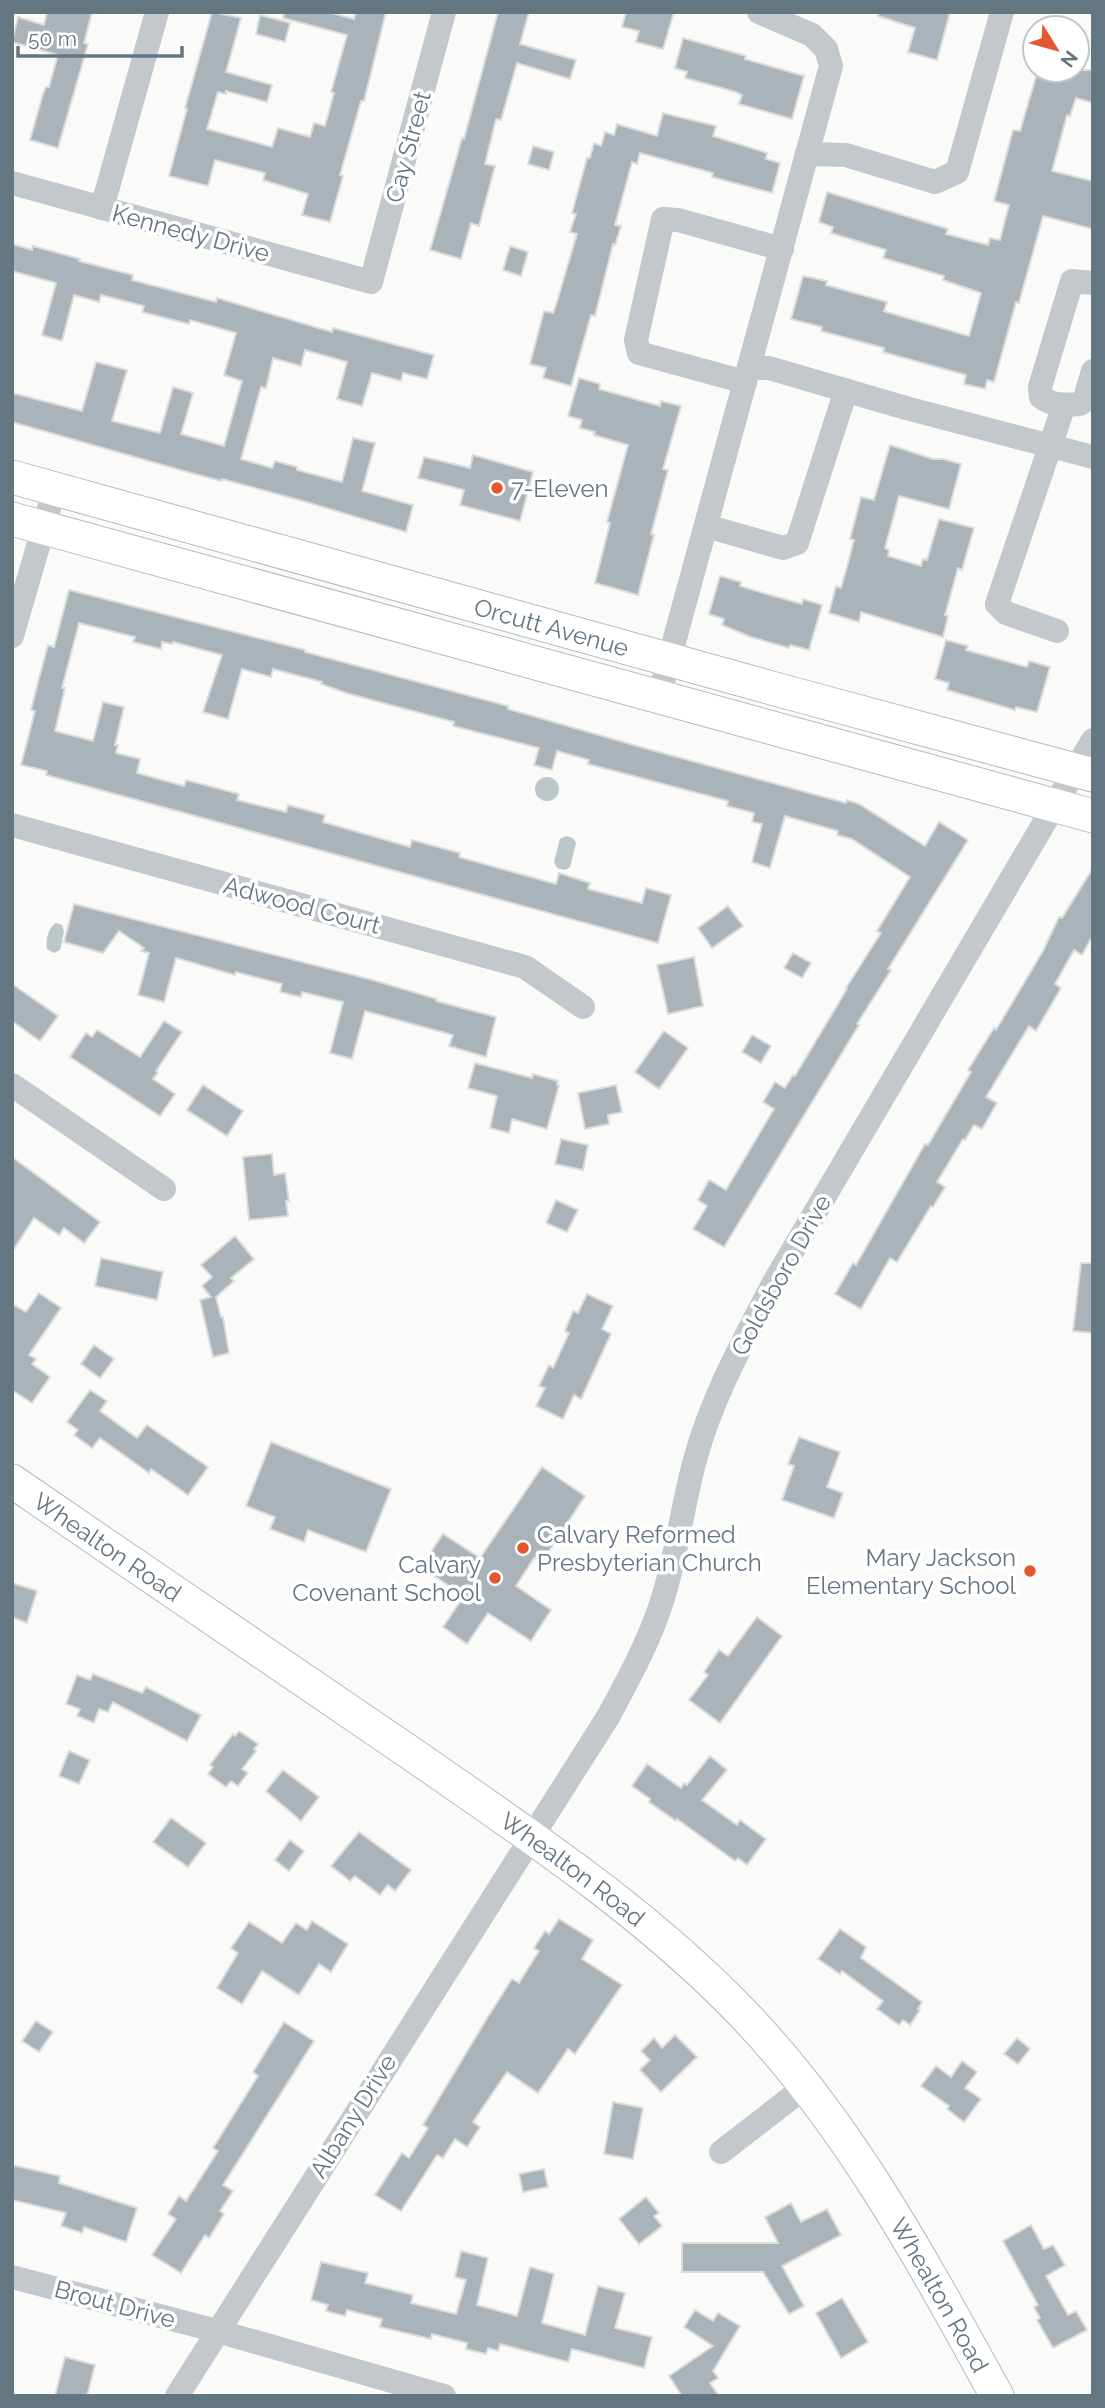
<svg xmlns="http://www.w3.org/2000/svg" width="1105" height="2408" viewBox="0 0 1105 2408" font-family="Raleway,sans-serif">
	<rect width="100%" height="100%" fill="#fafaf8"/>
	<g fill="#bbc7cb">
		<circle cx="547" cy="789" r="12"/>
		<polygon points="566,836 573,838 576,843 570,867 565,870 557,868 554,862 560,839"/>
		<path d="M56,923l6,2 2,7 -4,18 -6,3 -7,-4c-2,-8 1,-21 9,-26z"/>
	</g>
	<g fill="#aab3b9" stroke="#dcdcda" stroke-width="2">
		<polygon points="47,12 92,12 84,43 88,44 58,148 30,140 43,94 46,87 49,87 58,55 12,42 18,17 44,25"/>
		<polygon points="212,12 241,18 226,72 272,85 267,102 226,91 226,94 218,92 207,129 272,147 278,128 310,137 314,123 325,126 334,93 331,92 347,35 283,18 284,12 328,12 354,19 356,12 386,12 364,101 361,101 340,175 343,176 330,222 302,215 308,194 263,180 265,173 215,160 208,186 169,176 187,109 185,108"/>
		<polygon points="498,12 529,12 520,44 576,60 570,79 517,63 501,120 496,119 485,164 495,166 479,226 471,223 461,259 430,250 462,138 464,139"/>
		<polygon points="626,12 674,12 663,49 636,42 639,31 622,27"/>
		<polygon points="879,12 950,12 937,60 908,52 915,28 878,16"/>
		<polygon points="260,15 290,23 285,42 256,34"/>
		<polygon points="683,38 746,56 745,59 804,76 792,119 739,104 742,95 736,92 685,78 687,72 675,68"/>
		<polygon points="1038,70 1093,70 1093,103 1076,98 1070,116 1067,115 1052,171 1093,181 1093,229 1043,216 1019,303 1016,302 994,382 987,380 985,389 964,384 966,375 883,352 884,348 821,331 822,327 791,319 803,276 827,281 826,285 887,302 884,311 893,314 969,336 981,293 943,280 944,276 883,258 886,250 831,233 833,227 819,222 827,192 948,229 946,234 988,245 990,238 1000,240 1009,205 994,201 1013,130 1020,131"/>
		<polygon points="663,113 716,126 713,136 767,153 766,159 780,163 772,193 712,177 713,173 640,153 637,164 632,162 615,225 621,226 615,245 613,244 595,316 591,315 571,386 543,378 546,368 530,364 544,311 553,313 556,305 577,234 570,232 576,214 572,213 587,158 590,158 594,143 601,146 605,132 614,135 617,124 657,136"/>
		<polygon points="533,146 554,152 549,170 528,164"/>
		<polygon points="12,244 32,250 33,246 80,259 79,261 133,275 132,280 216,302 217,298 332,332 333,328 434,355 427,379 403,373 401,381 372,373 362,406 337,399 347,362 305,350 301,366 273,358 266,388 261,387 241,459 272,468 275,461 297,467 297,470 342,482 353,438 375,443 362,491 413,505 406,532 303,501 222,479 221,481 184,471 12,422 12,393 82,411 96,362 127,370 112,421 160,433 173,387 193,393 181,434 224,446 242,381 224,375 236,333 190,320 189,324 142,312 144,306 101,295 99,302 74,295 62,341 42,335 56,283 12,271"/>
		<polygon points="510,246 528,252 521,276 503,270"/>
		<polygon points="579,378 600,384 599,389 660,406 661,401 681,406 663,469 668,470 651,534 654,535 638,595 595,583 610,523 607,522 628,445 594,435 595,432 580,428 582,420 568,416"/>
		<polygon points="890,445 933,459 943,459 961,464 949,509 899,496 885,548 889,550 888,556 921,566 923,559 927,560 939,519 974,528 962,570 958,568 945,615 948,616 943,637 861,612 859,622 829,613 836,586 841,588 848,563 854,540 850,539 861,497 874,500"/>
		<polygon points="473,455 533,472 520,521 460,505 464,490 418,478 424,457 470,468"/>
		<polygon points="720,576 741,582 740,586 770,595 802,604 803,599 822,605 809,650 790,645 789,648 751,637 722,625 724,619 709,614"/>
		<polygon points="69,590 305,650 305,652 508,706 508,709 644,748 846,803 847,800 859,804 925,846 939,822 968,840 888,969 891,970 857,1024 859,1025 724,1247 693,1229 707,1206 698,1200 709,1180 726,1190 774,1109 763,1102 775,1082 785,1088 793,1075 795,1076 847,989 846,988 881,933 877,931 910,877 852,839 837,835 838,831 785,816 770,868 752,862 762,824 752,822 754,813 727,806 728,801 588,764 589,760 557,751 552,770 534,765 539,748 453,726 454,722 346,693 321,684 322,682 273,669 271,677 242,669 228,719 203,712 222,655 173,642 172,644 162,642 161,649 133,642 135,637 79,623 62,688 65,688 55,731 93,741 103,702 124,707 115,745 118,745 116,753 140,759 137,773 184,786 186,780 239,794 237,800 286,812 288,805 325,815 323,822 410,847 412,840 460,853 459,857 556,884 559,873 590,883 588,889 642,903 646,888 671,895 658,943 46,775 47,771 21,765 35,711 31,710 38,682 48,645 54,647"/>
		<polygon points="946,640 968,646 966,650 1027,667 1029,661 1050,667 1037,712 1016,707 1015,710 947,690 949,683 935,679"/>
		<polygon points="1093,868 1093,935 1082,955 1074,950 1055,984 1061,988 1036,1031 1029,1026 986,1097 997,1103 982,1129 974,1125 965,1140 963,1139 937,1182 945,1187 933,1207 931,1206 897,1262 890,1258 861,1309 835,1294 853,1263 856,1265 925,1144 928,1145 971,1072 968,1070 994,1028 996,1030 1043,951 1059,917 1062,918"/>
		<polygon points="74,904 369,979 437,999 436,1001 496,1017 486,1057 449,1046 453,1035 365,1011 352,1059 330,1053 343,1002 302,992 301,997 280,992 282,984 236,972 235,975 176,958 164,1002 138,995 149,953 141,951 144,948 119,931 103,953 64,942"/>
		<polygon points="728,906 743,926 712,948 698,928"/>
		<polygon points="793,953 811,963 802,978 784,968"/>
		<polygon points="694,957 703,1006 668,1014 657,965"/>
		<polygon points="12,984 58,1016 40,1041 12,1021"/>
		<polygon points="164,1021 182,1032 156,1071 158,1072 153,1079 175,1094 160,1116 70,1057 86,1033 92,1037 97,1030 140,1057"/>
		<polygon points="664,1031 688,1048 659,1089 635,1072"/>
		<polygon points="752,1035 771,1046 761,1063 742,1052"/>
		<polygon points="475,1063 532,1078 533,1074 558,1081 557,1085 559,1085 547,1129 512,1119 509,1133 490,1128 497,1096 468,1088"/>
		<polygon points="203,1085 243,1111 227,1136 187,1110"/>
		<polygon points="616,1085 622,1112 608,1115 609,1124 585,1129 578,1093"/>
		<polygon points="561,1139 588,1145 583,1170 555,1164"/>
		<polygon points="272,1154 274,1175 285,1173 289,1201 286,1201 288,1216 249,1220 243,1157"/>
		<polygon points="12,1157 100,1222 84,1243 64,1228 59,1235 34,1218 12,1252"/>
		<polygon points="556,1200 578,1210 567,1232 546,1223"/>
		<polygon points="235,1236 254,1259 231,1278 234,1281 216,1297 221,1317 223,1317 229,1353 213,1357 200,1300 211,1297 202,1286 212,1277 201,1265"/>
		<polygon points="101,1258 163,1272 157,1300 95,1286"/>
		<polygon points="1081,1263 1093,1263 1093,1333 1073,1331"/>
		<polygon points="39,1293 61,1308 29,1355 36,1359 32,1364 50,1377 32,1403 12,1390 12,1304 26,1312"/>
		<polygon points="587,1294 613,1306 602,1329 611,1334 581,1399 574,1395 563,1419 536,1406 545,1388 539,1386 549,1365 553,1368 569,1333 565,1331 573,1311 578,1313"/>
		<polygon points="94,1345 114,1359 100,1378 81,1364"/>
		<polygon points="90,1390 107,1401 100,1411 137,1438 147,1425 208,1467 188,1495 151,1469 149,1473 100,1438 92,1448 74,1435 78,1430 67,1422"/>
		<polygon points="799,1437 840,1452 827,1487 843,1493 834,1518 782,1500 794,1466 788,1464"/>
		<polygon points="271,1442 391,1489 366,1552 308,1530 304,1542 270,1529 275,1517 246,1506"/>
		<polygon points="542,1467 585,1496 541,1563 534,1558 516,1586 551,1610 531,1641 488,1613 467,1644 443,1627 464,1596 421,1567 443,1534 480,1558"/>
		<polygon points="12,1583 37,1591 27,1623 12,1617"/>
		<polygon points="757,1617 782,1636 720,1723 689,1700 708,1675 704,1672 719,1650 728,1656"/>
		<polygon points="93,1674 142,1693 146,1687 201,1715 187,1741 113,1702 108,1712 99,1709 94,1723 77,1716 80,1709 66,1704 77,1675 90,1680"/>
		<polygon points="239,1731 258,1744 254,1749 256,1751 242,1769 248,1773 238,1786 231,1781 226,1787 208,1774 213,1767 210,1765 233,1734 235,1736"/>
		<polygon points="69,1751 90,1760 79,1784 59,1776"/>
		<polygon points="710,1756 727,1770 702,1800 737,1825 740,1820 766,1839 747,1865 738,1858 735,1861 677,1819 676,1821 649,1802 650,1799 632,1786 647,1764 681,1788 684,1783 687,1785"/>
		<polygon points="283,1770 319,1797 301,1821 266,1791"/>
		<polygon points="171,1818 206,1843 188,1867 153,1842"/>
		<polygon points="359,1832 411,1870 395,1891 388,1885 380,1895 355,1876 350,1881 331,1866"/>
		<polygon points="290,1840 304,1851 289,1871 275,1860"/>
		<polygon points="559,1919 593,1940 582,1959 622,1985 575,2054 568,2049 538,2093 507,2072 473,2122 480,2127 467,2147 455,2139 443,2158 437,2155 401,2211 375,2195 402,2153 409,2158 428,2128 423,2125 486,2020 512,1979 519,1983 539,1951 534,1948 545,1931 549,1934"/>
		<polygon points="312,1921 348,1944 331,1972 319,1964 299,1995 262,1971 242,2004 217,1988 238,1953 231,1948 249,1922 282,1943 296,1923 307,1930"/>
		<polygon points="840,1929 866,1947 861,1958 922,2002 918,2009 920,2010 910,2025 903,2020 899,2025 877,2009 883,2001 842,1971 840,1974 818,1959"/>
		<polygon points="36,2021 53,2032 39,2052 22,2041"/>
		<polygon points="284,2022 314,2041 223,2185 233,2191 220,2211 224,2214 209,2238 205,2235 181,2273 152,2255 176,2219 168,2214 179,2196 186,2201 218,2151 213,2148 258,2076 253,2072"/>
		<polygon points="675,2035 697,2057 661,2092 640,2070 650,2060 641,2051 654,2038 662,2048"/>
		<polygon points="1017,2038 1030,2049 1018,2064 1004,2054"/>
		<polygon points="962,2061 977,2072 965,2088 981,2099 964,2122 947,2109 949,2106 921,2086 936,2066 951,2077"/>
		<polygon points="613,2102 643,2108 633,2159 604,2154"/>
		<polygon points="12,2165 60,2176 59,2183 137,2208 126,2242 84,2227 82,2233 61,2226 66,2213 12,2200"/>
		<polygon points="544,2169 548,2187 523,2192 519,2174"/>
		<polygon points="646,2197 659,2213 654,2216 662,2226 639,2244 619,2219"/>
		<polygon points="791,2203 801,2222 827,2209 841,2235 782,2266 804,2306 789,2314 763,2272 682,2272 682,2243 778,2243 765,2217"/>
		<polygon points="1031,2225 1044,2249 1053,2245 1065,2265 1046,2276 1068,2315 1076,2311 1087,2330 1053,2348 1037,2320 1040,2318 1034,2307 1038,2305 1003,2241"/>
		<polygon points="461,2251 488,2258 477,2305 517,2316 530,2267 554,2274 542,2323 585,2335 598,2286 625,2293 615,2328 652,2337 644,2368 572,2349 568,2362 500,2344 498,2351 488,2348 486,2354 466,2349 467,2343 432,2334 431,2339 380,2327 382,2319 347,2310 345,2316 326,2311 328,2305 311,2300 321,2262 368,2273 365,2283 413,2295 411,2303 456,2314 466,2280 455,2277"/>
		<polygon points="842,2298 868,2342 841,2358 816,2313"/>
		<polygon points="695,2310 713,2321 718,2313 740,2326 713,2371 718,2378 710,2383 719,2396 682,2396 669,2376 713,2346 684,2327"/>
		<polygon points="65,2357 95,2365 87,2396 55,2396"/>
	</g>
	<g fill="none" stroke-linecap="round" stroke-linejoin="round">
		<g stroke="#b3babf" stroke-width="35">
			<g id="secondary">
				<path id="s1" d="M12,477l763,212 318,86"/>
				<polyline points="12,519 1093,816"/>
				<path id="s2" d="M12,1481c132,91 265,181 397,271 118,82 240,162 339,267 104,110 176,245 249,377"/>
			</g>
		</g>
		<g stroke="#c3c8cc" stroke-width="24">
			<polyline points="807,154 846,155 935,182 957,172 1002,12"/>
			<polyline points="12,183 371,282 444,12"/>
			<polyline points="102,208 157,12"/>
			<path d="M1093,283l-21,-2 -32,106 1,10c11,9 25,8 39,7l4,-3 9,-30"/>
			<polyline points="749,368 769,368 906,408 1093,457"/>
			<polyline points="745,382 639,353 636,340 663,219 678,220 782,249"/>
			<polyline points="706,526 783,548 797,543 846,390"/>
			<polyline points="1057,631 1006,613 997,604 1064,405"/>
			<polyline points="12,636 55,488"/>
			<polyline points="659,697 831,66 826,49 812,35 759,12"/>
			<polyline points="12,825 525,967 583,1007"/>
			<polyline points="12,1085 164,1189"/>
			<polyline points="721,2152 805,2087"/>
			<polyline points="12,2277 217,2331 444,2396"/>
			<path d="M177,2396l431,-679c20,-37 41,-75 54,-116 15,-46 20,-94 33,-141 16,-61 49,-120 78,-176l320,-544"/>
		</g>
		<use href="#secondary" stroke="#fff" stroke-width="33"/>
	</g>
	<g fill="#e4572e" stroke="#fff" stroke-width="2.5">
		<circle cx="497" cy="488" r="7"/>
		<circle cx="523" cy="1548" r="7"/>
		<circle cx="1030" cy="1571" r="7"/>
		<circle cx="495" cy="1578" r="7"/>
	</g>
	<g text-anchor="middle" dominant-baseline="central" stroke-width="7" stroke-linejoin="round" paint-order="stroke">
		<g font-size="24" fill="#657683" stroke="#fff">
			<text transform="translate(408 147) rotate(-75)">Cay Street</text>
			<text transform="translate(191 233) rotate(15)">Kennedy Drive</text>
			<text stroke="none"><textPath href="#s1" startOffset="560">Orcutt Avenue</textPath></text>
			<text transform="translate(302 905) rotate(15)">Adwood Court</text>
			<text transform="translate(781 1275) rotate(-61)">Goldsboro Drive</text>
			<text stroke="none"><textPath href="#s2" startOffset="116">Whealton Road</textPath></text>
			<text stroke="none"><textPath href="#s2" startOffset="682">Whealton Road</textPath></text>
			<text transform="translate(353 2116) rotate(-58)">Albany Drive</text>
			<text stroke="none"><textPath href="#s2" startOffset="1250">Whealton Road</textPath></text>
			<text transform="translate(115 2304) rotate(15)">Brout Drive</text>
		</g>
		<g font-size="24" fill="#657683" stroke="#fff" text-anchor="start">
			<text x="511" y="488">7-Eleven</text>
			<text x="537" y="1534">Calvary Reformed<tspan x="537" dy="28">Presbyterian Church</tspan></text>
			<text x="1016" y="1557" text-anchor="end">Mary Jackson<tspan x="1016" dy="28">Elementary School</tspan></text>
			<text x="481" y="1564" text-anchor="end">Calvary<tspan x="481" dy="28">Covenant School</tspan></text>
		</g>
	</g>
	<rect width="1105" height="2408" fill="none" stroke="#657683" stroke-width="28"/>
	<g transform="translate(1056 49) rotate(127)"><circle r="33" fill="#ffffff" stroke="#c1c8cd" stroke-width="2"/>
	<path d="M0-5L12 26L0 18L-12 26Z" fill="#e4572e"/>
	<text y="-10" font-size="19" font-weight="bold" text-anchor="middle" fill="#657683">N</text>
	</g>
	<path d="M18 46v10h164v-10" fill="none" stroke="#657683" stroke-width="3.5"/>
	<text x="28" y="46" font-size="21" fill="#657683" stroke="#ffffff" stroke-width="5" paint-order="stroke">50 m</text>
</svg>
